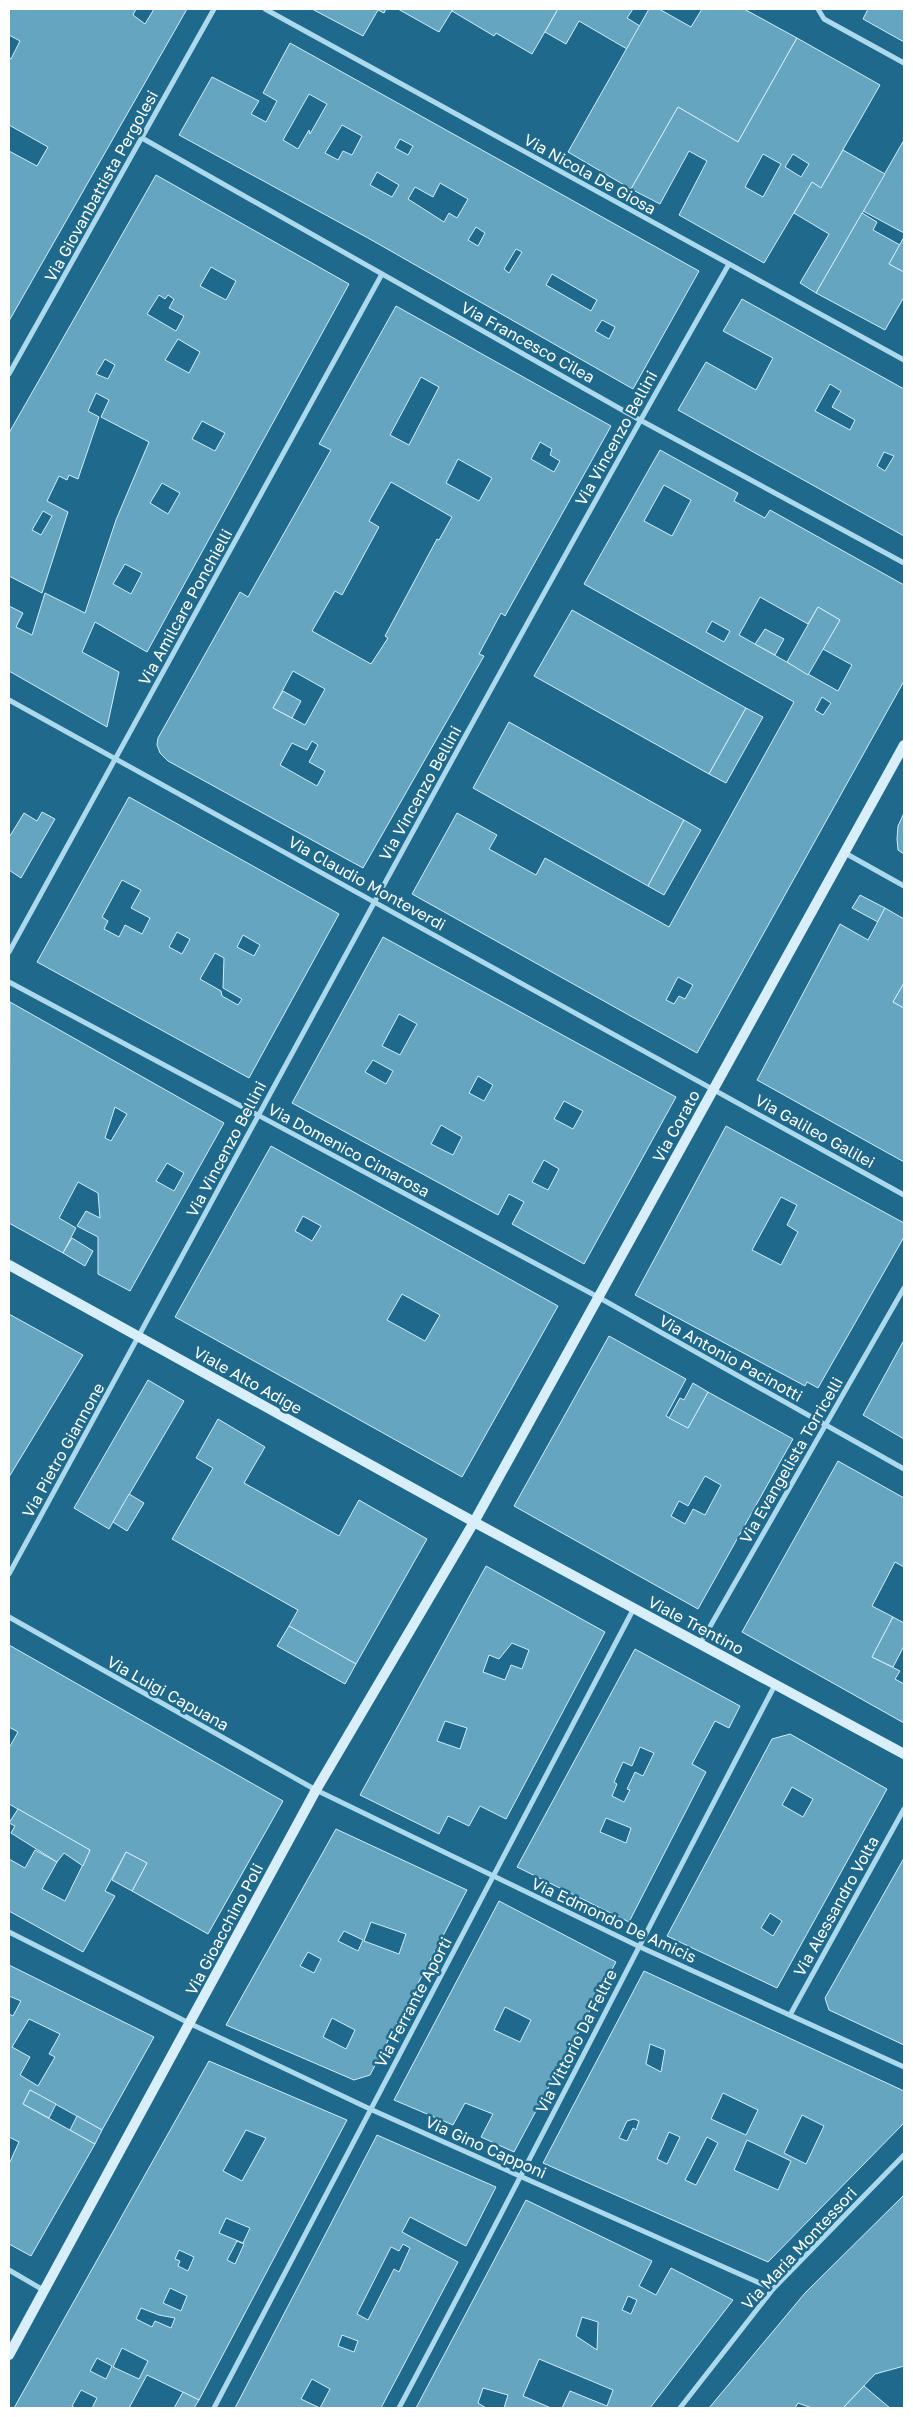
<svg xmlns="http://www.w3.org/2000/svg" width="913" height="2417" viewBox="0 0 913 2417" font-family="'Golos Text',sans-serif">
	<rect width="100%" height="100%" fill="#1f6a8c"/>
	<g fill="#65a5bf" stroke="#d1edf9" fill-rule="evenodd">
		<polygon points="9,9 136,9 133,15 145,24 154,9 187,9 9,321 9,151 37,166 48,147 9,125 9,58 11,59 20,41 9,35"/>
		<polygon points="312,9 386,9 384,13 378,10 363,36"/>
		<polygon points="398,9 453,9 439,32"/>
		<polygon points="453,9 558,9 532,54 496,33 494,36 452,11"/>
		<polygon points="558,9 633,9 627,18 640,26 627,49 579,21 566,44 545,32"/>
		<polygon points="649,9 659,9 691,27 702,9 744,9 797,38 738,142 678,107 631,189 568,152"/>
		<polygon points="868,9 904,9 904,42 863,19"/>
		<path d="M797,38l83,47 -59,103 -9,-6 -48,81 -85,-48 28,-54 -18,-10 -29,53 -29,-15 47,-82 60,35zM763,154l18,10 -18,33 -18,-10zM793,154l16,10 -8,13 -16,-10z"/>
		<path d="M290,43l409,228 -66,118 -265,-151 -189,-103 33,-58 47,24 -8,13 15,8 11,-21 -14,-8zM309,94l18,10 -17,30 -1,-4 -11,19 -15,-9zM342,125l20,11 -10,19 -9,-4 -5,9 -13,-7zM400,139l13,7 -5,9 -13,-7zM377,172l22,13 -7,12 -22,-12zM440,183l28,16 -11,19 -8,-5 -5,9 -36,-23 7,-12 18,10zM476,227l9,6 -7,13 -10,-6zM516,249l6,3 -13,21 -5,-4zM552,274l45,26 -6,11 -45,-26zM602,320l13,7 -6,12 -14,-8z"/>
		<polygon points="904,140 904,233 863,211"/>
		<polygon points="843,150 885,174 816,293 800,283 829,234 794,213 812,182 821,188"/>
		<path d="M156,175l193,109 -202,368 -52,-30 -13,30 37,20 -12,55 -98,-56v-65l14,7 -7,14 16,8 13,-42 40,20 31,-93 33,-78 -48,-25 8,-17 -13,-7 -8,18 11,6 -21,62 -9,-4 -2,5 -8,-4 -12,25 21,11 -26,81 -33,-17v-143zM211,267l25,14 -10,19 -26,-14zM159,295l6,4 3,-4 6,4 -5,9 15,8 -8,15 -29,-17zM178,339l22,13 -11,21 -24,-13zM105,359l10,6 -7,14 -12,-5zM202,421l23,12 -10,18 -23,-12zM162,483l18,10 -12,21 -18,-11zM43,511l9,5 -11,19 -9,-5zM125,564l17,9 -11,21 -18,-10z"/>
		<polygon points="862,213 877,222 873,230 900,245 889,264 904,272 904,297 885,330 816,293"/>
		<polygon points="904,237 904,272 889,264"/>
		<path d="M742,299l162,90v147l-226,-126 28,-48 50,28 17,-32 -50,-27zM830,384l11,7 -9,16 23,13 -5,10 -35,-19zM884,452l10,4 -9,15 -8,-5z"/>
		<path d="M396,306l215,120 -106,190 -4,-3 -22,41 5,2 -121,212 -195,-107 -8,-8 -3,-8 1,-7 82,-146 8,5 83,-147 -12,-6zM421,377l18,10 -30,58 -19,-10zM540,442l12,7 -2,6 10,6 -6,11 -23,-13zM458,459l34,19 -13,23 -33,-18zM391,482l61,35 -13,23 -2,-1 -52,97 3,2 -17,26 -59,-33 23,-40 7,4 37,-68 -10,-6zM293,671l32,18 -20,36 -32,-17zM312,741l6,4 -9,17 16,9 -8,15 -37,-21 12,-22 15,7z"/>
		<path d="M660,450l78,43 -4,8 31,17 5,-8 134,75v96l-207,372 -285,-159 45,-81 40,22 -8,14 47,26 9,-17 124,69 125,-225 -210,-118zM664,485l27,15 -19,36 -28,-15zM760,597l48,27 10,-17 22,13 -17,29 29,16 -14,26 -99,-56zM712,621l18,10 -6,11 -18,-10zM822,697l9,6 -8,12 -8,-5zM678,977l15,8 -8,14 -6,-3 -5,8 -8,-4z"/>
		<polygon points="818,607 840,620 808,675 787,662"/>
		<polygon points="572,610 746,708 709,774 534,676"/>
		<polygon points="765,629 784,639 775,655 755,644"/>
		<polygon points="283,691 301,701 292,718 273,708"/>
		<polygon points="746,708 763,717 726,783 709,774"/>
		<polygon points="509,722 684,820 648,886 473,788"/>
		<path d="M129,797l210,117 -90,164 -212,-116zM122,880l19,10 -10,18 19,10 -8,16 -17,-9 -6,12 -15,-8 4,-8 -6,-4zM177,932l13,7 -8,15 -13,-7zM243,935l17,10 -6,11 -17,-9zM215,953l9,5 -1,30 19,11 -4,6 -16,-9 -1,-5 -21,-12z"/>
		<polygon points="42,812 55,819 21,878 9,870 9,835 10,836 24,813 37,821"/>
		<polygon points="904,813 904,854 898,850 897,839 898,826"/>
		<polygon points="684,820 701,830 664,895 648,886"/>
		<polygon points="860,895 885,908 878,922 852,908"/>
		<polygon points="885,908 904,919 904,983 893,1002 904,1008 904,1162 757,1080 840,924 868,940"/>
		<path d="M383,937l293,160 -92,167 -72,-40 12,-22 -15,-8 -11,21 -206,-112zM399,1014l18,10 -17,31 -18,-9zM373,1060l20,11 -7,13 -21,-12zM478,1076l15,9 -9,16 -15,-8zM564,1101l19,10 -10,18 -19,-10zM441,1125l21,12 -9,18 -22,-11zM544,1160l15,9 -11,21 -16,-8z"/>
		<polygon points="904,983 904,1008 893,1002"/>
		<path d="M10,1002l214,121 -94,168 -32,-17v-37l-21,-11 9,-15 14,7 -2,-25 -20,-11 -19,36 17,10 -13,25 -54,-30zM115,1107l12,7 -16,27 -6,-3zM167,1163l17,10 -10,18 -18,-10z"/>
		<path d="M726,1126l178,97v14l-86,151 -11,-6 -2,4 -170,-91zM781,1197l16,8 -10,20 11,7 -17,33 -29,-15z"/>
		<path d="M271,1146l287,160 -96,171 -287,-160zM303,1216l18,10 -9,15 -17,-10zM402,1294l38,21 -15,26 -38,-21z"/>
		<polygon points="72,1238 93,1251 85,1266 63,1253"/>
		<polygon points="9,1314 83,1355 9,1477"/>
		<path d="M609,1336l77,43 -20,37 22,12 20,-36 85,47 -95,170 -184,-103zM705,1476l16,9 -16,30 -12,-6 -8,15 -14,-8 8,-15 9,5z"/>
		<polygon points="904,1340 904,1439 863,1415"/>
		<polygon points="148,1380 184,1401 109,1529 74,1508"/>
		<polygon points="693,1383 708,1392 688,1428 669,1418 680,1398 684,1400"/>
		<polygon points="218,1419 265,1447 244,1483 339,1536 359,1500 427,1539 356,1664 289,1626 298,1610 172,1539 213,1468 196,1458"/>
		<polygon points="838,1461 904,1498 904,1567 895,1562 872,1606 893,1617 872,1657 900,1671 895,1679 904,1684 904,1723 742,1632"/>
		<polygon points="129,1494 144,1503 127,1531 113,1522"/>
		<path d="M486,1566l119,66 -99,187 -26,-13 -11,20 -21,-10 -9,18 -79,-39zM512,1643l17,7 -7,19 -11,-4 -6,15 -22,-8 6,-17 10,4zM445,1721l22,7 -7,21 -23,-8z"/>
		<polygon points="893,1617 904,1623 904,1646 893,1667 872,1657"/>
		<polygon points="289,1626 356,1664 345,1684 277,1646"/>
		<polygon points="9,1645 283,1801 208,1934 132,1891 147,1863 126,1852 105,1891 115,1896 83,1952 9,1911 9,1859 25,1868 35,1850 57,1862 42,1889 65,1901 90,1850 9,1804 9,1748 18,1732 9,1727"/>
		<path d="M635,1649l105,57 -11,22 -14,-7 -23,43 14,8 -77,150 -112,-55zM640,1747l14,6 -11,23 -8,-4 -8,17 3,1 -6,12 -12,-6 5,-12 -3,-2 9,-20 9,4zM606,1818l25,10 -5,15 -26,-11z"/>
		<path d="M790,1734l97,55 -110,199 -110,-52 105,-197zM792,1787l21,12 -10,18 -21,-12zM770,1913l12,8 -9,15 -12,-8z"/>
		<polygon points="18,1809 90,1850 83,1866 64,1853 57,1862 11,1833 15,1826 9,1823"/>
		<path d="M336,1829l131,61 -97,185 -16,5 -128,-55zM371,1922l35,12 -7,20 -35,-13zM344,1931l19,9 -5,11 -20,-10zM308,1952l13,7 -7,14 -14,-7zM332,2018l23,12 -9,19 -23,-12z"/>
		<polygon points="126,1852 147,1863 132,1891 112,1880"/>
		<polygon points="904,1858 904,2045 829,2010 825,1998"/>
		<path d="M499,1901l117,61 -102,190 -33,-15 12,-23 -28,-11 -12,22 -59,-25zM505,2007l26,13 -11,22 -26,-12z"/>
		<path d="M9,1965l145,72 -52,93 -72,-40 -7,14 72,40 -64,112 -22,-12v-80l10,-22 -10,-5v-123l4,2 8,-15 -12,-5zM29,2019l31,15 -11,20 6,3 -17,29 -18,-11 10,-18 -18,-10z"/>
		<path d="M644,1971l260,120v32l-136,139 -225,-99zM650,2044l15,6 -4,22 -15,-8zM723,2093l35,17 -12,25 -35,-16zM802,2115l22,11 -18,38 -22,-11zM634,2119l5,2 -3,9 -3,-2 -6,13 -8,-3 8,-17zM669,2132l11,5 -13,27 -10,-5zM707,2137l11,6 -22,42 -11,-5zM747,2140l44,21 -13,29 -44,-20z"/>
		<path d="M209,2061l138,59 -148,280 -52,-25 -18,33h-37l5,-10 -16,-8 -9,16 3,2h-61zM246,2130l20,8 -24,43 -19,-10zM226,2218l24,10 -7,15 -24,-10zM237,2241l7,3 -9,20 -8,-4zM179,2250l15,7 -6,14 -10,-5 2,-5 -5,-2zM170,2288l17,8 -6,15 -18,-8zM141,2308l18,7 16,3 -4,10 -16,-7 -3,6 -16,-8zM122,2348l26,13 -9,18 -26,-12zM97,2358l15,8 -6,13 -16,-8z"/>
		<polygon points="30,2090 56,2104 49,2118 23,2104"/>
		<polygon points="77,2116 102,2130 95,2144 70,2130"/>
		<path d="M377,2135l119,52 -30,59 -56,-29 -8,15 56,30 -77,146h-146zM403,2244l7,4 -11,24 -5,-3 -26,51 -11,-6 34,-67 8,4zM342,2335l16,6 -4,11 -16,-6zM312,2379l18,10 -10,19 -19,-9z"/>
		<polygon points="904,2195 904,2366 875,2374 843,2408 812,2408 798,2403 795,2408 709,2408 805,2293"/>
		<path d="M526,2200l126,61 -13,25 17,9 15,-27 62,32 -83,108h-88l8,-17 37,15 6,-16 -74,-31 -16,37 28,12h-47l4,-13 -25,-7 -5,15 8,5h-70zM628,2296l9,4 -6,14 -9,-4zM582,2317l16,5 -1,28 -21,-14z"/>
		<polygon points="864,2386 890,2408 843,2408"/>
		<polygon points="183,2392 199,2400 194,2408 174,2408"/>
	</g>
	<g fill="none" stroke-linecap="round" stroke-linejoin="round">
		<g stroke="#acd9ec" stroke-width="5">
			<polyline points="265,9 904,360"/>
			<polyline points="818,9 824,19 904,63"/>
			<polyline points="142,138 640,420 904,563"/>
			<polyline points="9,374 214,9"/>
			<polyline points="9,700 904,1195"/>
			<polyline points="845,853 904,886"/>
			<polyline points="9,952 382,274"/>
			<polyline points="9,982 598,1297 904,1469"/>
			<path d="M9,1574c239,-437 473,-877 720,-1310"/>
			<polyline points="9,1617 316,1790 638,1946 904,2067"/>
			<polyline points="700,1644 904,1288"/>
			<polyline points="9,1932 191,2024 370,2109 773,2289"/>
			<polyline points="790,2015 904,1809"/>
			<polyline points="9,2270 45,2291"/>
			<polyline points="214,2408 634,1608"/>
			<path d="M399,2408c128,-240 250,-483 376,-723"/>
			<polyline points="680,2408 773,2289 904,2155"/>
		</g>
		<g stroke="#d8eff9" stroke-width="10">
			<polyline points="9,1265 474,1522 904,1754"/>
			<polyline points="9,2355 316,1790 474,1522 904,745"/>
		</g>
	</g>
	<g text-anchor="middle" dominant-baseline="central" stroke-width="5" stroke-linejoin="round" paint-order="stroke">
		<g font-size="16" fill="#fff" stroke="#1f6a8c">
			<text transform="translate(590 174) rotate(29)">Via Nicola De Giosa</text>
			<text transform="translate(101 186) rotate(-61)">Via Giovanbattista Pergolesi</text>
			<text transform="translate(528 342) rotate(29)">Via Francesco Cilea</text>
			<text transform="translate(616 438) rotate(-61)">Via Vincenzo Bellini</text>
			<text transform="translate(185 607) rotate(-61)">Via Amilcare Ponchielli</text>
			<text transform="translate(420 793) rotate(-61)">Via Vincenzo Bellini</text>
			<text transform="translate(367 883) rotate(29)">Via Claudio Monteverdi</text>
			<text transform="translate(676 1126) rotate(-61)">Via Corato</text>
			<text transform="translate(815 1131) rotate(29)">Via Galileo Galilei</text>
			<text transform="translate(226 1149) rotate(-62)">Via Vincenzo Bellini</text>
			<text transform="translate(349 1150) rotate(28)">Via Domenico Cimarosa</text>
			<text transform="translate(731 1358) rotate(29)">Via Antonio Pacinotti</text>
			<text transform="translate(248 1380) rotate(29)">Viale Alto Adige</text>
			<text transform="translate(63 1450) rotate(-61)">Via Pietro Giannone</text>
			<text transform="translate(791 1460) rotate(-60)">Via Evangelista Torricelli</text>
			<text transform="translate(696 1625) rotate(28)">Viale Trentino</text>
			<text transform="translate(168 1693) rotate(29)">Via Luigi Capuana</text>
			<text transform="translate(836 1906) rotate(-61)">Via Alessandro Volta</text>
			<text transform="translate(614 1920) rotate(25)">Via Edmondo De Amicis</text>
			<text transform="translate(224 1929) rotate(-62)">Via Gioacchino Poli</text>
			<text transform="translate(413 2002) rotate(-62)">Via Ferrante Aporti</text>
			<text transform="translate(576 2041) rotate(-63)">Via Vittorio Da Feltre</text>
			<text transform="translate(486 2147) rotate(24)">Via Gino Capponi</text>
			<text transform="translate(799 2248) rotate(-47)">Via Maria Montessori</text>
		</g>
	</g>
	<rect width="913" height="2417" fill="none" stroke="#ffffff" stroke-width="20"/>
</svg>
